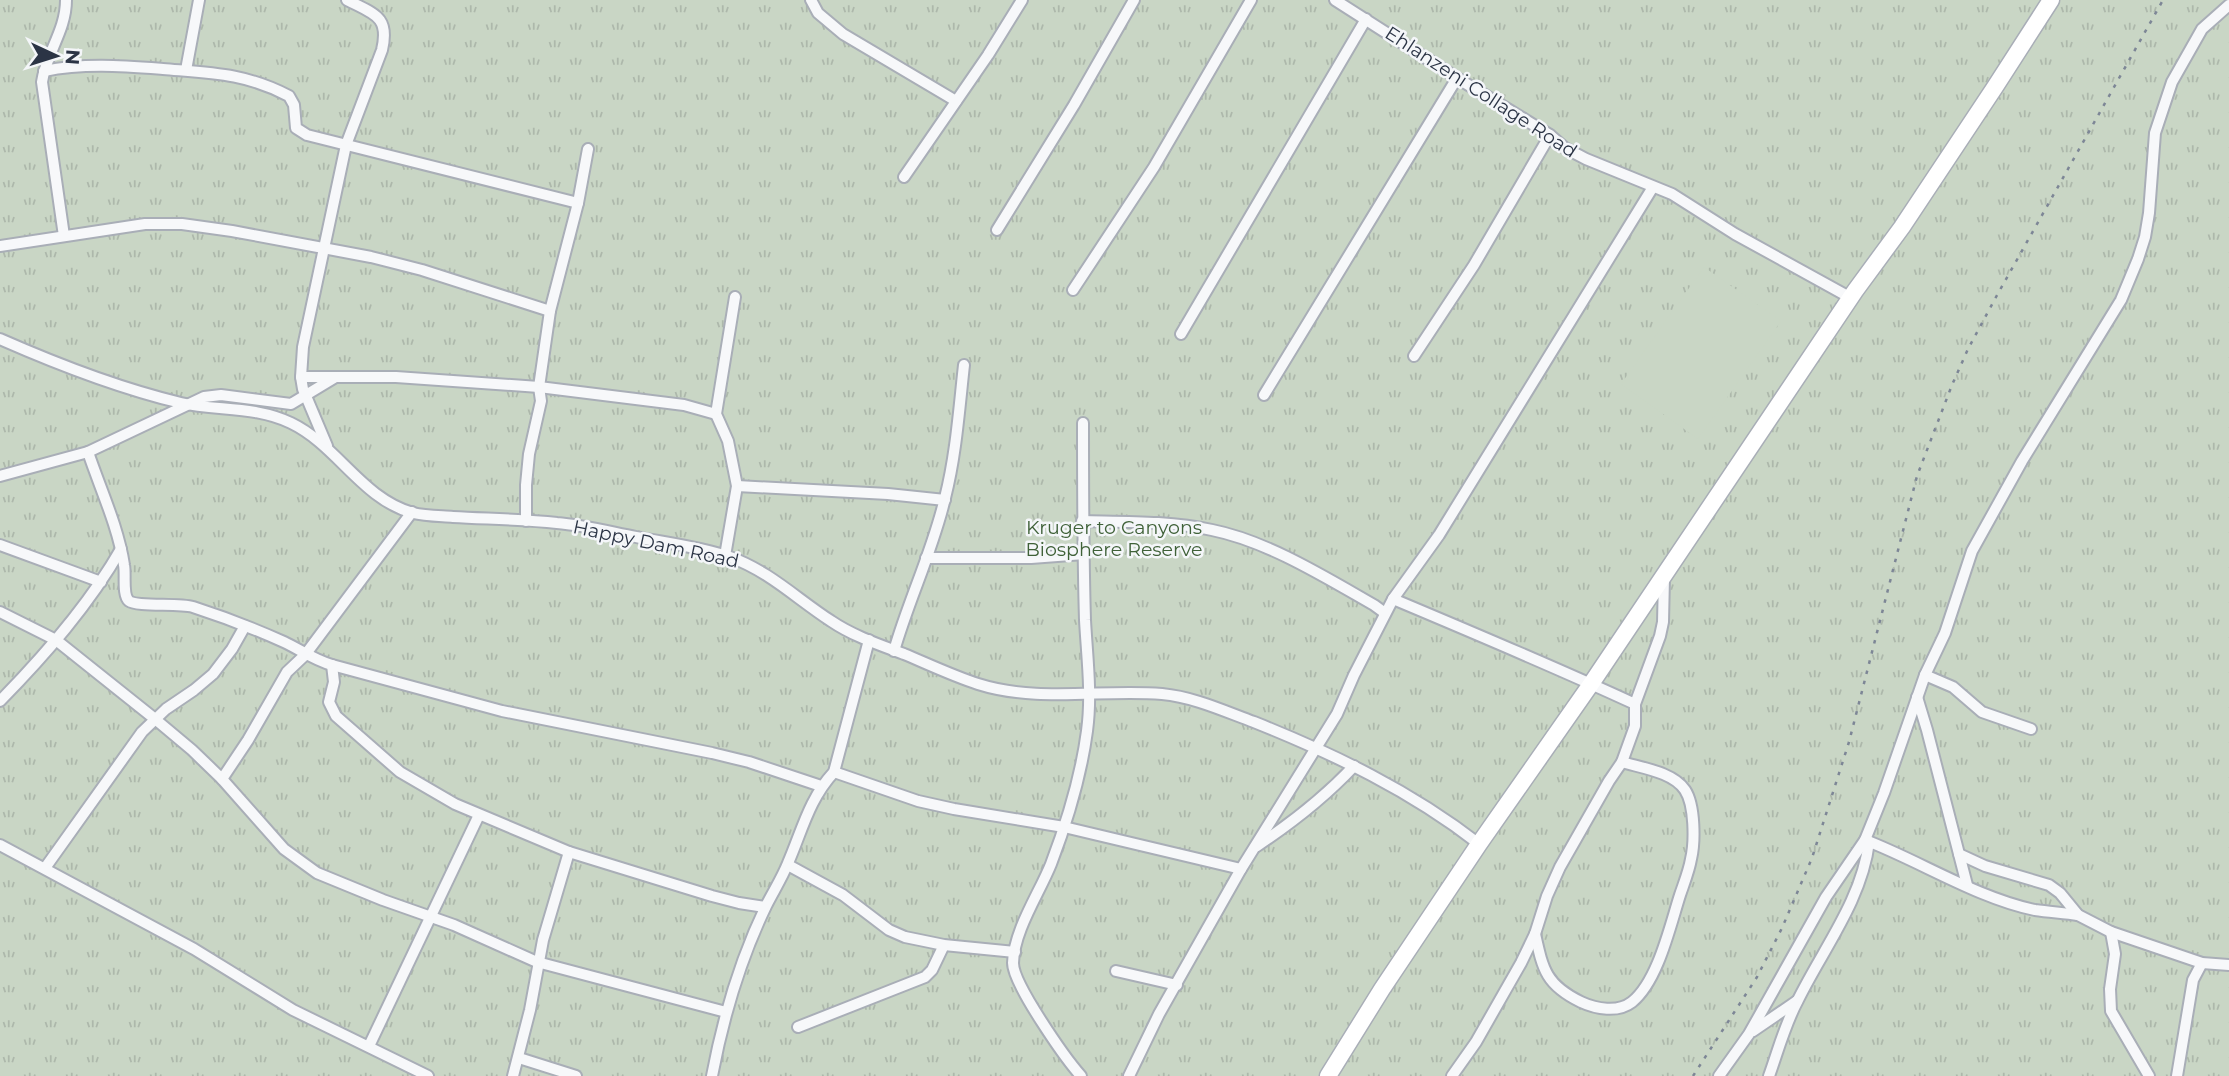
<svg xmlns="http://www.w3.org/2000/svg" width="2229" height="1076" viewBox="0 0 2229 1076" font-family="Montserrat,sans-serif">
	<defs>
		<pattern id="grass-tufts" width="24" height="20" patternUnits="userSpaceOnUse" patternTransform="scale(1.75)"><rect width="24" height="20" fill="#c9d6c5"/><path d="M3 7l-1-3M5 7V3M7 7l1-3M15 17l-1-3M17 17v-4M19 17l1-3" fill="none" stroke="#adb8ab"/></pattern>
	</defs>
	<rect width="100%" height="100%" fill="#e4e7ec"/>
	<rect fill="url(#grass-tufts)" x="0" y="0" width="2229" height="1076"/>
	<polygon fill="#c9d6c5" points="1704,267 1781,321 1698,439 1621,384"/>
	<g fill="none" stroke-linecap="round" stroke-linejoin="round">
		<g stroke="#a9aeb7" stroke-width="14">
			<g id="street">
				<polyline points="811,0 818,13 843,34 956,101"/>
				<polyline points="1335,0 1457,78 1550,135 1565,148 1586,159 1672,194 1735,234 1851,298"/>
				<polyline points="186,70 199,0"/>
				<path d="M44,71c40,-8 78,-5 119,-2 48,4 82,4 126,27l5,9 2,23 11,7 271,68"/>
				<polyline points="904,177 988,55 1022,0"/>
				<polyline points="997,230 1074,105 1134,0"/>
				<path d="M64,236l-22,-154c4,-29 24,-51 24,-82"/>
				<polyline points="0,246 145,224 182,224 232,231 371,257 422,270 550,311"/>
				<polyline points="1073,290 1154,167 1251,0"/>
				<polyline points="1181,334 1366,19"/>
				<path d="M0,339c59,26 118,49 181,64 37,8 75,3 110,20 46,22 71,76 122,90 12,3 27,3 40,4 34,2 69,2 104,6 26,2 53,9 79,14 31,6 64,10 94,20 39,14 67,42 101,64 22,15 49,24 73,33 24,10 49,22 74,30 60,19 123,5 184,10 32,3 62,17 92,28 80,32 157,69 225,122"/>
				<polyline points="1414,356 1474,265 1550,135"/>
				<polyline points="301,377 396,377 539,387 684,405 716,414"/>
				<polyline points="1264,395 1457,78"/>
				<path d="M327,446l-24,-57 -2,-12 2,-30 43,-202 36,-95c8,-34 -8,-36 -35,-50"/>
				<path d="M88,452c12,36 30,74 36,113 2,9 -2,30 5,36 8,6 49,2 64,6 31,10 62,22 91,35 17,8 30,18 48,23l170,46 210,42 37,9 72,24"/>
				<polyline points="0,476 88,452 204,397 221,395 291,404 334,378"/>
				<polyline points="737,486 888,494 945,500"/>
				<polyline points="526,521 526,485 529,454 541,401 539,387 550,311 578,203 588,149"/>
				<path d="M1082,521c43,1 88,0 130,9 55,11 113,47 162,75l11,8"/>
				<polyline points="0,545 101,582"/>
				<polyline points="725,556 737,486 728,441 716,414 735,297"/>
				<polyline points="926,558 1031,558 1084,554"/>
				<path d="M1393,599c81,34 162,68 242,105"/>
				<polyline points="0,612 56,640 155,719 192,750 222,779 284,849 317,873 383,900 454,925 537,962 726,1012"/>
				<path d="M894,651c15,-52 39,-101 51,-153 11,-43 14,-88 19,-133"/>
				<polyline points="332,665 334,682 329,702 336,716 400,772 455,804 569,852 712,896 739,903 765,907"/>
				<polyline points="1925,675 1953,687 1982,712 2031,729"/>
				<polyline points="1917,697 1927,730 1959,854 1985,866 2049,885 2060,893 2078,915 2111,932 2202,963 2229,965"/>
				<path d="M0,701c45,-46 89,-96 121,-152"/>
				<polyline points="834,772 918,801 954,809 1064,827 1241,869"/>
				<polyline points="222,779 248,740 287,672 305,655 412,512"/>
				<path d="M1865,840c55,21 112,58 170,70 14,2 29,3 43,5"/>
				<polyline points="0,845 194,949 293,1010 428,1076"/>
				<path d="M1257,846c36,-24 68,-49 97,-80"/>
				<polyline points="1959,854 1967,885"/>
				<polyline points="788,865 843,895 889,930 905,937 944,945 1015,952"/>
				<polyline points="45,868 142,732 166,709 194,690 213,674 232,649 245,626"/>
				<polyline points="2111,932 2115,954 2110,989 2111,1011 2149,1076"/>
				<path d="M1535,934c8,36 11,51 46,68 15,7 37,11 51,0 26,-21 38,-76 48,-107 4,-12 9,-24 11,-36 4,-17 4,-54 -6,-69 -12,-18 -43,-22 -63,-28"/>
				<polyline points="1116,971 1177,985"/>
				<polyline points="798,1027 925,977 932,970 944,945"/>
				<polyline points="1753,1031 1797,1001"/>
				<polyline points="369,1046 479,815"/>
				<polyline points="519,1058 576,1076"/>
				<polyline points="513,1076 530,1010 543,940 569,852"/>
				<path d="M712,1076c11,-58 28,-116 54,-170 7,-14 16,-28 22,-43 14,-32 21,-64 46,-91l35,-132"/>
				<path d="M1081,1076c-16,-18 -68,-92 -68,-113 1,-33 26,-69 38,-99 16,-42 30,-88 36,-133 5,-37 0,-74 -2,-111 -2,-66 -2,-131 -2,-197"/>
				<polyline points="1129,1076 1159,1014 1241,869 1337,714 1354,675 1393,599 1439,535 1653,187"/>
				<polyline points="1452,1076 1476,1042 1521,963 1535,934 1547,896 1560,867 1609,781 1622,762 1635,726 1635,704 1660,636 1663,622 1664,578"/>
				<polyline points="1719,1076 1749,1034 1826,897 1865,840 1884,793 1925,675 1945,633 1972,551 2022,461 2121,300 2138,259 2145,237 2149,213 2155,133 2172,82 2202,29 2229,5"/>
				<path d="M1769,1076c9,-25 16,-52 29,-76 25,-51 64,-100 71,-158"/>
				<polyline points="2177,1076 2193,980 2202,963"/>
			</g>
		</g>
		<g stroke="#a9aeb7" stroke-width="19">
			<polyline id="secondary" points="1328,1076 1382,989 1479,844 1591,684 1855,291 1902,227 1995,87 2051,0"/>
		</g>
		<use href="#street" stroke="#f7f8fa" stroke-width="10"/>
		<use href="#secondary" stroke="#fff" stroke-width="16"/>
		<polyline stroke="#7d8696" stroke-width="2.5" stroke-dasharray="3.5 7" stroke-linecap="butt" points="1693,1076 1757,977 1782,928 1812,858 1849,742 1917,476 1952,385 1968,349 1996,297 2163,0"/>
	</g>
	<g text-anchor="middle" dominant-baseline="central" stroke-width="5" stroke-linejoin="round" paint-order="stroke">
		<g font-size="19" fill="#2b3445" stroke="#f4f6f9">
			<text transform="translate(1481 92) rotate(33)">Ehlanzeni Collage Road</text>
			<text transform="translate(656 544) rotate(12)">Happy Dam Road</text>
		</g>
		<g font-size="19" fill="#3f6138" stroke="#f4f6f9">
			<text x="1114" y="527">Kruger to Canyons<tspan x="1114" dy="22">Biosphere Reserve</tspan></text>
		</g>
	</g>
	<g transform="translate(56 56) rotate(94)" stroke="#f4f6f9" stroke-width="5" paint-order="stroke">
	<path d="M0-5L12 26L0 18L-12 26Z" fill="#2b3445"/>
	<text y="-10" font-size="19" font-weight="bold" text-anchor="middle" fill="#2b3445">N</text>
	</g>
</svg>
